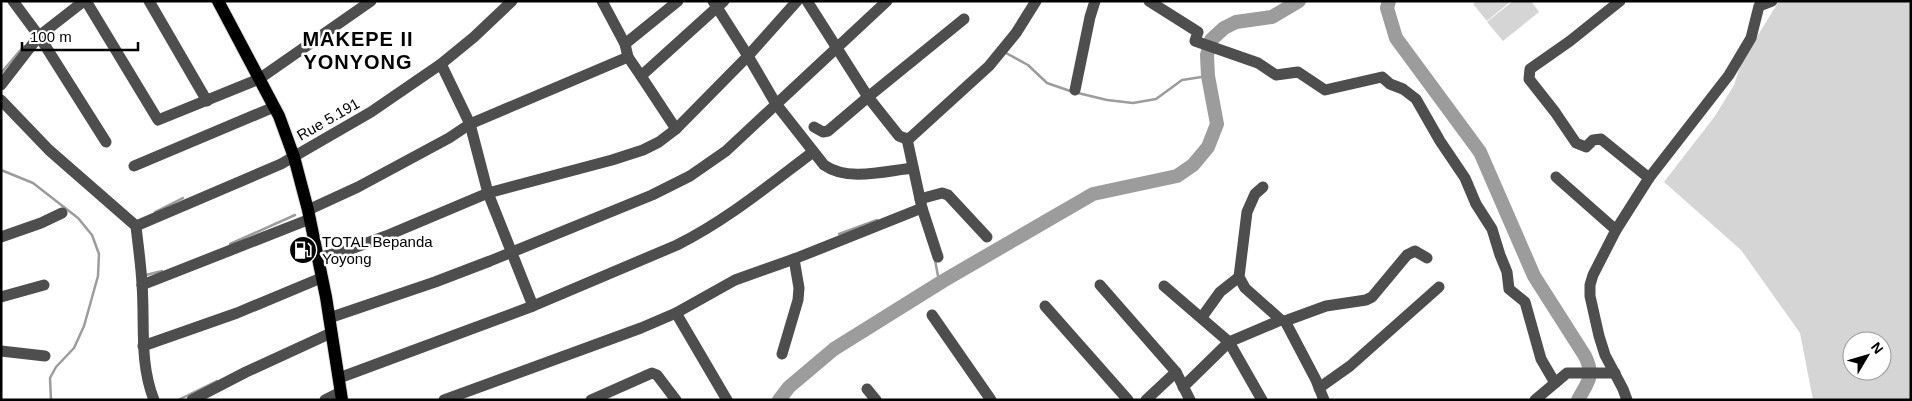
<svg xmlns="http://www.w3.org/2000/svg" width="1912" height="401" viewBox="0 0 1912 401" font-family="Arial,sans-serif">
	<rect width="100%" height="100%" fill="#fff"/>
	<g fill="#d5d5d5" fill-rule="evenodd">
		<polygon points="1477,1 1511,1 1487,21 1473,4"/>
		<polygon points="1513,1 1531,1 1539,12 1503,41 1487,22"/>
		<path d="M1779,1h127l5,3v396h-98l-13,-67 -59,-83 -77,-68 51,-66 19,-31 8,-24zM1852,341h30v30h-30z"/>
	</g>
	<g fill="none" stroke-linecap="round" stroke-linejoin="round">
		<g stroke="#9c9c9c" stroke-width="2.5">
			<polyline points="1006,53 1028,65 1047,83 1073,92"/>
			<polyline points="1,73 24,46"/>
			<polyline points="1078,93 1107,100 1133,103 1156,99 1182,80 1208,76"/>
			<polyline points="1,170 33,183 78,218 92,235 99,254 98,276 84,326 74,348 56,367 50,378 51,400"/>
			<polyline points="155,212 183,198"/>
			<polyline points="839,234 877,220"/>
			<polyline points="230,244 295,215"/>
			<polyline points="935,260 938,276 943,281"/>
			<polyline points="146,275 162,271"/>
			<polyline points="178,400 217,381"/>
		</g>
		<g stroke="#9c9c9c" stroke-width="14">
			<path d="M1389,1l-2,7 9,30 84,114 54,124 51,80c10,21 3,25 -7,44"/>
			<polyline points="779,400 789,387 834,349 943,281 1093,194 1177,176 1193,165 1208,147 1217,124 1208,76 1207,55 1211,40 1224,28 1236,22 1272,17 1299,1"/>
		</g>
		<g stroke="#dbdbdb" stroke-width="14">
			<polyline id="major" points="218,1 279,116 294,157 308,210 326,297 342,400"/>
		</g>
		<g stroke="#4e4e4e" stroke-width="11">
			<polyline points="13,1 39,36 106,142"/>
			<polyline points="86,1 158,120 259,79 371,1"/>
			<polyline points="149,1 207,101"/>
			<polyline points="602,1 625,44 628,57 641,76 724,1"/>
			<path d="M713,1l35,55 28,48 48,61c24,17 61,6 89,3"/>
			<polyline points="807,1 868,97 964,19"/>
			<polyline points="1149,1 1198,32 1195,41 1258,63 1276,75 1298,72 1325,90 1382,77 1390,84 1403,89 1416,99 1440,141 1465,178 1476,204 1492,229 1500,255 1507,272 1509,289 1525,302 1541,359 1555,383"/>
			<polyline points="1620,1 1570,41 1530,69 1529,79 1555,112 1576,143 1586,147 1593,140 1601,139 1649,178"/>
			<polyline points="625,44 678,1"/>
			<polyline points="441,64 470,124 488,193 533,306"/>
			<polyline points="641,76 676,129"/>
			<polyline points="1,85 39,36 84,1"/>
			<polyline points="1075,90 1090,17 1095,1"/>
			<path d="M1,100l48,50 87,76c2,19 5,39 6,58 3,40 -3,78 12,116"/>
			<polyline points="814,127 823,132 828,131 868,97 899,136 907,139 911,137 989,66 1016,33 1036,1"/>
			<polyline points="907,139 922,208 938,257"/>
			<polyline points="134,166 274,107"/>
			<polyline points="1556,177 1616,230"/>
			<polyline points="1263,187 1255,194 1247,212 1239,277 1245,288 1281,320 1285,321 1316,380 1324,400"/>
			<polyline points="920,199 942,193 948,195 987,237"/>
			<polyline points="308,210 358,187 449,138 470,124 628,57"/>
			<polyline points="136,226 281,164 371,112 441,64 474,37 512,1"/>
			<polyline points="1,237 41,223 62,213"/>
			<polyline points="317,258 348,250 386,236 488,193 612,160 643,150 659,142 676,129 748,56 797,1"/>
			<polyline points="142,285 310,219"/>
			<polyline points="1100,285 1176,372 1190,400"/>
			<polyline points="1164,286 1229,342 1262,400"/>
			<polyline points="1,297 44,285"/>
			<polyline points="1045,306 1128,400"/>
			<polyline points="676,313 727,400"/>
			<polyline points="932,315 991,400"/>
			<polyline points="1202,317 1220,292 1239,277"/>
			<polyline points="329,318 435,282 490,261 652,195 690,176 726,151 887,1"/>
			<polyline points="1285,321 1326,306 1366,300 1372,297 1407,255 1415,251 1427,258"/>
			<polyline points="143,346 237,313 321,278"/>
			<polyline points="1,351 45,356"/>
			<polyline points="782,354 798,300 799,288 794,259"/>
			<path d="M339,378l194,-72 144,-61c50,-25 92,-60 136,-93"/>
			<polyline points="1183,387 1229,342 1281,320"/>
			<polyline points="1319,388 1350,366 1439,287"/>
			<polyline points="867,389 876,400"/>
			<polyline points="192,400 246,372 331,333"/>
			<polyline points="325,400 341,392"/>
			<polyline points="444,400 641,328 676,313 735,280 794,259 922,208"/>
			<polyline points="591,400 652,373 657,375 676,400"/>
			<polyline points="1146,400 1176,372"/>
			<polyline points="1535,400 1567,373 1615,373"/>
			<polyline points="1627,400 1623,389 1605,355 1599,336 1590,296 1590,285 1593,275 1616,230 1649,178 1729,75 1751,38 1759,6 1772,1"/>
		</g>
		<use href="#major" stroke="#000" stroke-width="12"/>
	</g>
	<defs>
		<g id="fuel-disc" transform="scale(1.4375)"><circle r="9.5" fill="#000" stroke="#fff"/><path d="M-5.5-6h7V0h2V4h1.3V-2.5L3-4.5l.8-.8L6-3V5H2.5V1h-1V6h-7ZM-4.2-4.7v3.2H.2V-4.7Z" fill="#fff"/></g>
	</defs>
	<g fill-rule="evenodd">
		<use href="#fuel-disc" x="303" y="250"/>
	</g>
	<g text-anchor="middle" dominant-baseline="central" stroke-width="5" stroke-linejoin="round" paint-order="stroke">
		<g font-size="15" fill="#000" stroke="#fff">
			<text transform="translate(328 119) rotate(-30)">Rue 5.191</text>
		</g>
		<g font-size="15" fill="#000" stroke="#fff" text-anchor="start">
			<text x="322" y="241">TOTAL Bepanda<tspan x="322" dy="17">Yoyong</tspan></text>
		</g>
		<g font-size="20" font-weight="bold" letter-spacing="1" fill="#000" stroke="#fff">
			<text x="358" y="39">MAKEPE II<tspan x="358" dy="23">YONYONG</tspan></text>
		</g>
	</g>
	<rect width="1912" height="401" fill="none" stroke="#000000" stroke-width="5"/>
	<g transform="translate(1867 356) rotate(52)"><circle r="24" fill="#ffffff" stroke="#999999"/>
	<path d="M0-4L9 19L0 12L-9 19Z" fill="#000000"/>
	<text y="-8" font-size="14" font-weight="bold" text-anchor="middle" fill="#000000">N</text>
	</g>
	<path d="M22 42v8h116v-8" fill="none" stroke="#000000" stroke-width="2.5"/>
	<text x="30" y="42" font-size="15" fill="#000000" stroke="#ffffff" stroke-width="4" paint-order="stroke">100 m</text>
</svg>
